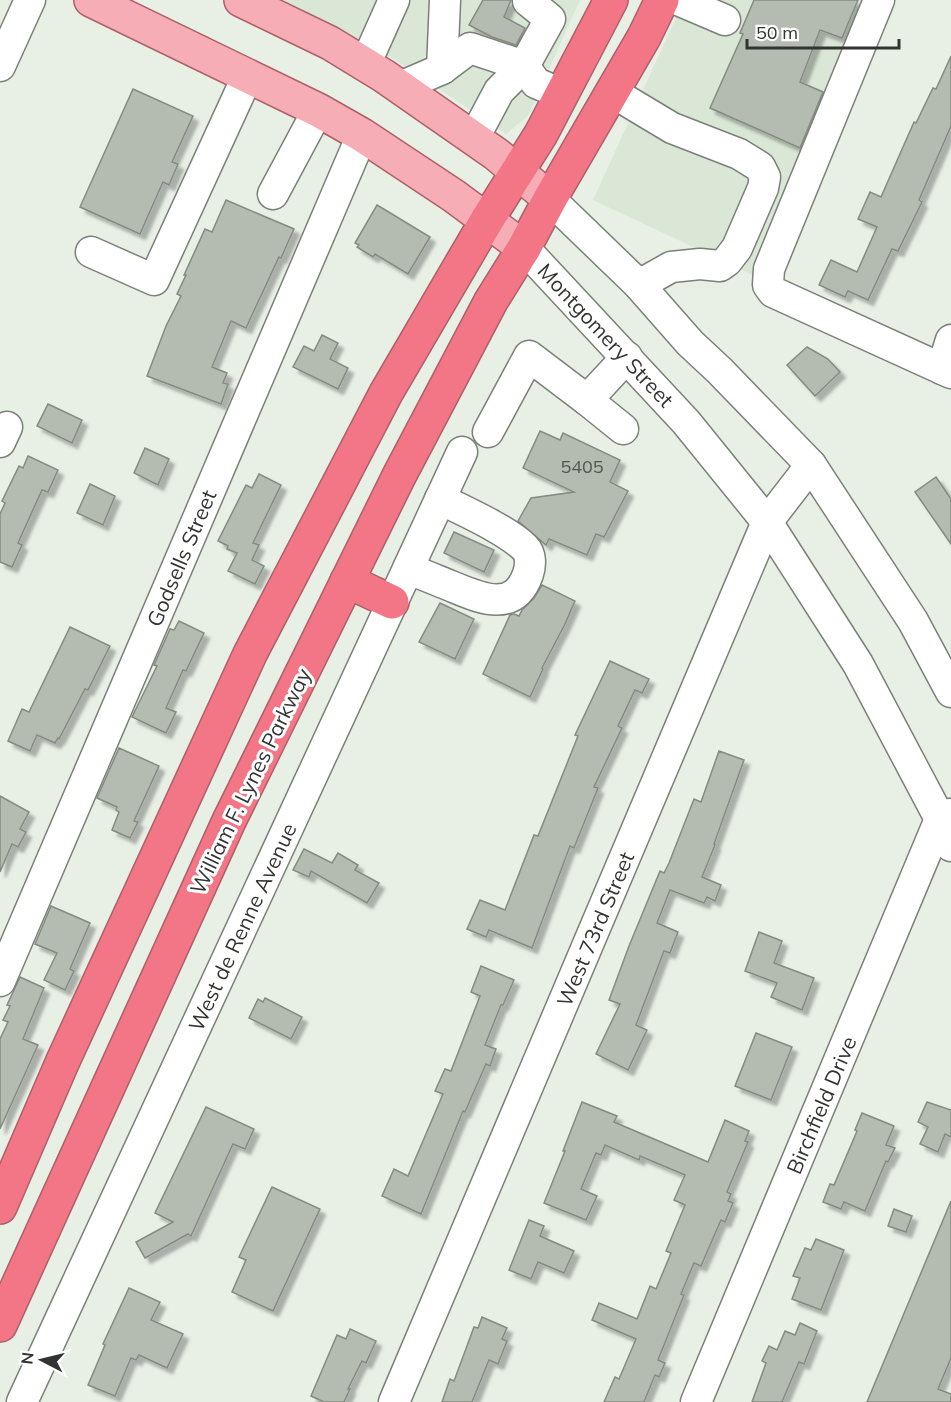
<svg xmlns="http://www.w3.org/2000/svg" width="951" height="1402" viewBox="0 0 951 1402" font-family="Mulish,sans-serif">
	<defs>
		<filter id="shadow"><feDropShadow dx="5.5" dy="5.5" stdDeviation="1.5" flood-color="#0004"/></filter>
	</defs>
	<rect width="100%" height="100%" fill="#e8f0e6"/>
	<g fill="#dae6d6">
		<polygon points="268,0 580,0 528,116 506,134 394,59"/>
		<polygon points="684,0 894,0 774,285 593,200"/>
	</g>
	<g fill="#b4bcb2" stroke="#848b81" stroke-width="1.5" filter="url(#shadow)">
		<polygon points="483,0 511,0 504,17 525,28 516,45 492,37 469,25"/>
		<polygon points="754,0 858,0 842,38 820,30 800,82 823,92 800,148 710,108 743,34 740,33"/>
		<polygon points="951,56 951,126 919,200 922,202 898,251 892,249 868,300 848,291 845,297 819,285 831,260 857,272 877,227 858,219 870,192 881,197 914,122 916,123 933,88 936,89"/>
		<polygon points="133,89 193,116 172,162 178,164 169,185 163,182 140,234 80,207"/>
		<polygon points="226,200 294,229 281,258 279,257 246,328 231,321 212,367 227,373 223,383 228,384 221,404 147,376 166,326 181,296 177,294 186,275 184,275 205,229 212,232"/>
		<polygon points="377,205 430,237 408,274 375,254 373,257 357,247 359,245 355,243"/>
		<polygon points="322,335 338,343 330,359 348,368 338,389 293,367 304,346 314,351"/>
		<polygon points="807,347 828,359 840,372 815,396 787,365"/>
		<polygon points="48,404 82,420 72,443 37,426"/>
		<polygon points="540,431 560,440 563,433 620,460 610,482 628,491 604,537 596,534 587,555 549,539 546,545 518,521 531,498 574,492 523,468"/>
		<polygon points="145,448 169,459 158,485 134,473"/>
		<polygon points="28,456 58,470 48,492 42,490 18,543 22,545 12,567 0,562 0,514 5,503 2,501 19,466 23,468"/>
		<polygon points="259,474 281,485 253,543 259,545 252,560 264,566 255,584 228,571 237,553 227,549 228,546 218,541 246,485 252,488"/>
		<polygon points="936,477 951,499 951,544 915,492"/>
		<polygon points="90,484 115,496 103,525 77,513"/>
		<polygon points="454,532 494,550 484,572 444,553"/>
		<polygon points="542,585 575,601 564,626 542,668 543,669 530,697 483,674 510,615 514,614 519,616 522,610 534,598"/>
		<polygon points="440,603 474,619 455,659 419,642"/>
		<polygon points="179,621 204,633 186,671 183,670 166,708 176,712 166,733 132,717 157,666 154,665 170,629 174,630"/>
		<polygon points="70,627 110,646 88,690 85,689 59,739 58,738 55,743 37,735 30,751 8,741 22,709 29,712"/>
		<polygon points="610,661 649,679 642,693 635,690 618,726 622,728 594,787 598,788 574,848 570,846 532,948 489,930 486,937 467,929 480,900 505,910 534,835 538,836 578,736 575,735"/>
		<polygon points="119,748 159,766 134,821 138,822 130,838 112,830 119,812 116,810 117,807 97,798"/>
		<polygon points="719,751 744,760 714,844 715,845 702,877 721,885 715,901 707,897 704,903 670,890 657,923 678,932 670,953 664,951 636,1025 647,1030 628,1070 596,1054 620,1004 609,1000 629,946 660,871 664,873 669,863 694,799 701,802"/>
		<polygon points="0,796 29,812 20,829 26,832 18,847 12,844 0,872"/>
		<polygon points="304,849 332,863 338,853 358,865 355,870 379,883 367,903 311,871 309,877 293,870"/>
		<polygon points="51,906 90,923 70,969 74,971 65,990 44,980 57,953 35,944"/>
		<polygon points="759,932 782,941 774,963 814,978 802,1010 771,997 777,983 745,971"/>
		<polygon points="481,966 514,980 503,1005 501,1005 485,1045 496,1049 490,1066 486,1064 465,1112 463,1111 421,1214 382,1196 394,1169 408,1176 443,1094 435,1091 445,1069 451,1071 480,996 471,992"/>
		<polygon points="20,977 44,988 23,1039 38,1045 0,1129 0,1039 8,1022 3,1020 10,1006 7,1005"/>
		<polygon points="265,998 302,1017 291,1039 249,1018 258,999 263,1002"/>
		<polygon points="756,1033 792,1047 771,1100 735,1086"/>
		<polygon points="582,1102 617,1116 614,1122 708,1162 725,1120 749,1131 745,1141 748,1142 727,1192 731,1194 728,1201 733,1203 725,1222 721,1220 701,1266 694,1263 681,1294 684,1295 658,1360 665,1363 659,1377 655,1375 644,1402 604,1402 615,1377 619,1379 636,1339 592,1320 599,1303 637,1319 650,1286 656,1289 671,1253 666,1251 685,1205 674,1200 685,1175 640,1156 639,1160 605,1145 601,1155 596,1153 581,1189 597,1196 586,1220 544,1203 565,1151 563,1151"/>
		<polygon points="927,1102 951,1110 951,1137 945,1134 938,1152 920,1144 928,1127 918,1122"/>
		<polygon points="206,1107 254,1129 245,1149 233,1144 191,1236 188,1234 145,1258 136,1242 173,1222 155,1213"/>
		<polygon points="862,1113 894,1126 886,1145 895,1148 888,1162 886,1161 865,1211 844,1202 841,1209 823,1202 830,1184 834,1185 857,1131 855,1130"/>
		<polygon points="272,1187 320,1209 273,1311 232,1292 246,1260 239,1257"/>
		<polygon points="951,1201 951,1358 938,1389 951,1394 951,1402 867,1402"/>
		<polygon points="894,1209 912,1216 906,1232 888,1226"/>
		<polygon points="529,1220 544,1226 540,1236 574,1251 564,1273 538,1262 531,1279 509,1270"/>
		<polygon points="816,1239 844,1250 821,1310 792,1299 800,1278 793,1276 805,1248 811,1250"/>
		<polygon points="129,1288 160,1302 151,1320 183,1334 167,1368 139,1355 136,1360 131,1358 115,1396 88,1385 105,1345 103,1344"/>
		<polygon points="482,1317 507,1328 502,1339 507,1341 498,1364 489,1360 472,1402 442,1402 450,1379 454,1381 474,1327 478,1328"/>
		<polygon points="800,1323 817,1331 804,1364 799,1362 782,1402 752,1402 766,1363 762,1361 769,1346 777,1350 785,1331 795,1335"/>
		<polygon points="350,1329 376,1341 366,1363 362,1361 348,1389 350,1389 344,1402 324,1402 311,1396 337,1335 346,1339"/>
	</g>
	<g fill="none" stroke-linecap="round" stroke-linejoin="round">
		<g stroke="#7a8178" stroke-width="33">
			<g id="minor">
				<polyline points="678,0 725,20"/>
				<polyline points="879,0 769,269 768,285 773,292 951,373"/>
				<polyline points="365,65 394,0"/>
				<polyline points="0,66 30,0"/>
				<polyline points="442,69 470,48 524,66 536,83 562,94"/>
				<polyline points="400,87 442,69 445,0"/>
				<polyline points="612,92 672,128 739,154 760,167 765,177 763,188 737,248 727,261 720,266 700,264 671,267 639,285"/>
				<polyline points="474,138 499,91 524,66 550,19 528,1"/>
				<polyline points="273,194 318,110"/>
				<polyline points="550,199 639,285 690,343 720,371 811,465 913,621 951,692"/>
				<polyline points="524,248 686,422 767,522 858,664 940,819 951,846"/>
				<polyline points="91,252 154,280 248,75"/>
				<polyline points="942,369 951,340"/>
				<polyline points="587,400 623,429"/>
				<polyline points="488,432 529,356 587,400 627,357"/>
				<polyline points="0,442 7,427"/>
				<path d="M408,569c14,5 28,11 43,17 29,12 63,28 77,-12 3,-9 3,-20 -3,-26 -18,-18 -61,-37 -85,-49"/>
				<polyline points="0,981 362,135"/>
				<polyline points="22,1402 462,452"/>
				<polyline points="394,1402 767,522 811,465"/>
				<polyline points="696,1402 940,819 949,814"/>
			</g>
		</g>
		<g stroke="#ae5f68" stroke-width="36">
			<g id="major">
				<polyline points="91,0 318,110 362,135 454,196 524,248"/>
				<polyline points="241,0 330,43 384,76 496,154 550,199"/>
			</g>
		</g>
		<g stroke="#ae5f68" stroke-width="36">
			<g id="highway">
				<polyline points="347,581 392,602"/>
				<polyline points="0,1207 62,1063 250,654 386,393 487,220 541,134 611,0"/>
				<polyline points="0,1325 229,821 399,476 491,301 524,248 550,199 644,37 662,0"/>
			</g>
		</g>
		<use href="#minor" stroke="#fff" stroke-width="30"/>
		<use href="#major" stroke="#f7adb6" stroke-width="33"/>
		<use href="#highway" stroke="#f27686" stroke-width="33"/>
	</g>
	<g text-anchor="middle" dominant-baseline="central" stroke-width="6" stroke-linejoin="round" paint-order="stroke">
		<g font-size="18" fill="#525650">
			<text x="582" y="466">5405</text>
		</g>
		<g font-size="21" fill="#313430" stroke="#fff">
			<text transform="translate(606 335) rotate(47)">Montgomery Street</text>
			<text transform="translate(181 558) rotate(-67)">Godsells Street</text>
			<text transform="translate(250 781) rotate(-64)">William F. Lynes Parkway</text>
			<text transform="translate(242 927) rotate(-65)">West de Renne Avenue</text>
			<text transform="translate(595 929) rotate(-67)">West 73rd Street</text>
			<text transform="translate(821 1105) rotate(-67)">Birchfield Drive</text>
		</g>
	</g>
	<g transform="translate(42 1360) rotate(277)" stroke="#ffffff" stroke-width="4.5" paint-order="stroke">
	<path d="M0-4.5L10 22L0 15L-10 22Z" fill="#313430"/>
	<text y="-9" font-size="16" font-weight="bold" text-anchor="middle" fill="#313430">N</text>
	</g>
	<path d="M747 39v9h152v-9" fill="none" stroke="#313430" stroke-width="3"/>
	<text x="756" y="39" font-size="18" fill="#313430" stroke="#ffffff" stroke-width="4.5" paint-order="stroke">50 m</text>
</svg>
